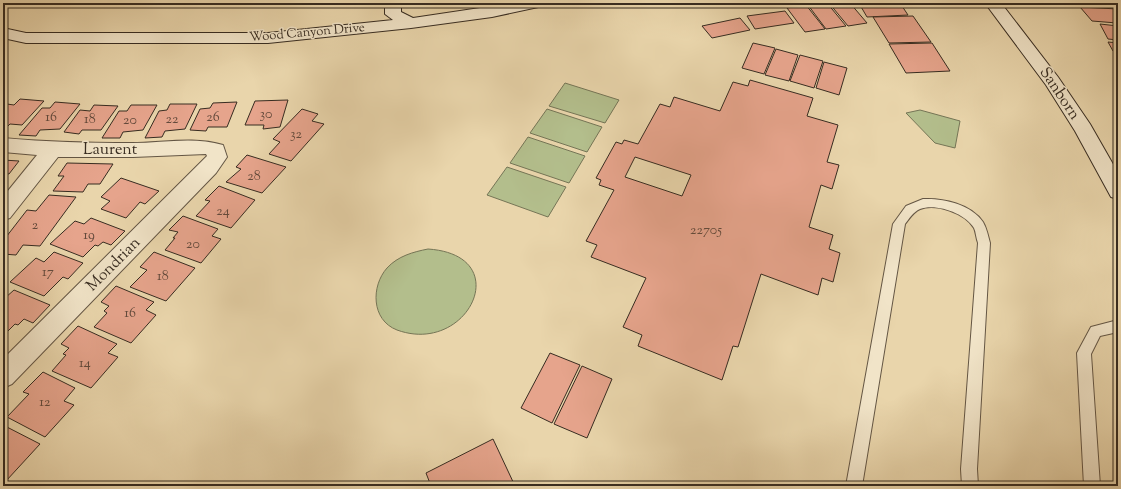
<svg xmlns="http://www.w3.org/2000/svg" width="1121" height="489" viewBox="0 0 1121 489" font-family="'Sorts Mill Goudy',serif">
	<rect width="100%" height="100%" fill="#e9d5ab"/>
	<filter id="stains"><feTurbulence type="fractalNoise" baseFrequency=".005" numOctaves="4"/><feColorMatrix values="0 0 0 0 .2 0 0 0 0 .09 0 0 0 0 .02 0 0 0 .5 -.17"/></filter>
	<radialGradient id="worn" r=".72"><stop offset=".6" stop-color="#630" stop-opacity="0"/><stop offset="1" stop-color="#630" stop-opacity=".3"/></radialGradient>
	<g fill="#b3be8c" stroke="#757556">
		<polygon points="565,83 619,100 605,123 549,106"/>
		<polygon points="547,109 602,127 587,152 530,133"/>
		<polygon points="920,110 960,121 955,148 935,143 906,113"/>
		<polygon points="528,137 585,156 569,183 510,163"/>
		<polygon points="507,167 566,187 548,217 487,195"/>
		<path d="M428,249c89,6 40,107 -31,81 -26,-10 -26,-44 -10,-62 11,-12 26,-16 41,-19z"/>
	</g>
	<g fill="#e6a48c" stroke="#372c21" fill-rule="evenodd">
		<polygon points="827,3 846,26 826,29 808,5"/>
		<polygon points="829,3 850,3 867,23 848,26"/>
		<polygon points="900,3 908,15 867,17 860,5"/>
		<polygon points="1075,3 1118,3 1118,5 1107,4 1109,7"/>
		<polygon points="806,5 825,29 805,32 787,8"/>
		<polygon points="1080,7 1118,9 1118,21 1115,21 1117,23 1092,21"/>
		<polygon points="785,11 794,23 755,29 747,16"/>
		<polygon points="913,16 931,42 889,43 873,17"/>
		<polygon points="740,18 750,30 712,38 702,26"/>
		<polygon points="1100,24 1118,26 1118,40 1108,39"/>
		<polygon points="1108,42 1118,43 1118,52 1113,51"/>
		<polygon points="753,43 775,48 764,74 742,68"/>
		<polygon points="932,43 950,71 906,73 889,44"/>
		<polygon points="776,49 798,55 789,81 765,75"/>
		<polygon points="800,55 823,61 814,88 790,81"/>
		<polygon points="824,62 847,68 839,95 816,88"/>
		<path d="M750,80l63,18 -6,18 31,9 -11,37 12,3 -7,24 -11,-4 -12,42 24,8 -4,14 11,4 -7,29 -11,-4 -4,17 -57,-21 -23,73 -5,-1 -11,34 -84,-34 4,-11 -19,-8 23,-49 -55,-21 6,-12 -11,-4 28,-51 -15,-5 2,-5 -5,-2 20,-36 6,2 2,-4 14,4 22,-40 10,3 4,-10 46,14 13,-29 15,4zM635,157l56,18 -9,21 -57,-19z"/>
		<polygon points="20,99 44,101 22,125 10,124 8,126 3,126 3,108 7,104 14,105"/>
		<polygon points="288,100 280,127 263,129 264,125 245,125 255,101"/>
		<polygon points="55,102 80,104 60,129 40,130 36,136 19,135 42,108 50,108"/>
		<polygon points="237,102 227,127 208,127 206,131 190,130 200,109 210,108 213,103"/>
		<polygon points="170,104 197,104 185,129 165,131 162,137 145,138 159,111 167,110"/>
		<polygon points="94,105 118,106 101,130 82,130 79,134 64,132 80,110 90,111"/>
		<polygon points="131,105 157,105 143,130 123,132 120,138 102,138 119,111 127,111"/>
		<polygon points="302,109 318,114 312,121 324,124 291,161 269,154 280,142 273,139"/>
		<polygon points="247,155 286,167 262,193 226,182 241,169 236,167"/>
		<polygon points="3,160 19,161 9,174 3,173"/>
		<polygon points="67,163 113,164 100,184 88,184 83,192 53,191 64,176 58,176"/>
		<polygon points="121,178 159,191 145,204 140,202 126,218 101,209 110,201 101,197"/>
		<polygon points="219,186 255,200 231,228 196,216 210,201 205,200"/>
		<polygon points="49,195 76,197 40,246 23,245 16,255 3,254 3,241 27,210 36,211"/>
		<polygon points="183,216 218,229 212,236 221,239 201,263 165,250 175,238 173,238 178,232 169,230"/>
		<polygon points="91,218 125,231 111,245 103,242 98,246 95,245 83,257 50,244 75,221 84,224"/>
		<polygon points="54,252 83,263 68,279 63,277 44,296 10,282 36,258 44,262"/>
		<polygon points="154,252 195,268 166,301 130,287 147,270 140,267"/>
		<polygon points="116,286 154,302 146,310 156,315 131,343 94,327 107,313 104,311 109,306 101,302"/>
		<polygon points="14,290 50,305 33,323 24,319 18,325 15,324 3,336 3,298 5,298"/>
		<polygon points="78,326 117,344 108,353 118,357 91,388 52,371 66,355 63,354 69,348 61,344"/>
		<polygon points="550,353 580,365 552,423 521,408"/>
		<polygon points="582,366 612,379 587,438 554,424"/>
		<polygon points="43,372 75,388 64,401 74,405 45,437 7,417 29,394 23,392"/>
		<polygon points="3,425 40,444 6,481 3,480"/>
		<polygon points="493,439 515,486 431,486 426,473"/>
	</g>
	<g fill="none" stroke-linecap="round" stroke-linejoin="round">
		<g stroke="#645644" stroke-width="2">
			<g id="lane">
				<path d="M923,199c20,-1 48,5 60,23 4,7 5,14 7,21l-13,226 1,17h-16l-1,-17 17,-226c-2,-5 -2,-11 -4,-15 -9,-15 -38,-25 -54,-19 -7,3 -11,10 -15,15l-43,262h-16l47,-262 13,-18z"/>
				<polygon points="1118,320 1118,332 1100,336 1091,354 1100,486 1084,486 1077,353 1091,327"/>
			</g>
		</g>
		<g stroke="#645644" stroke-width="2">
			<path id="street" d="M3,138c43,4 85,5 129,5 30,0 62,-7 91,2l4,12 -11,16 -204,211 -9,4v-29l204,-203 -1,-2 -73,3h-75l-48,61 -7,2v-23l34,-42 -34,-3z"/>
		</g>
		<g stroke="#372c21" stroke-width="2">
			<g id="secondary">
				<polygon points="385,3 401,3 401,12 413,18 513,3 545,3 543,6 492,17 411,28 268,43 26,43 3,38 3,28 26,33 268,33 393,20 385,14"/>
				<polygon points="985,3 1001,3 1058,77 1090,124 1118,173 1118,199 1111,197 1075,131 1046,85"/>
			</g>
		</g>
		<use href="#lane" fill="#f1e4c8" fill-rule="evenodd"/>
		<use href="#street" fill="#f1e4c8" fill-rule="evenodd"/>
		<use href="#secondary" fill="#f1e4c8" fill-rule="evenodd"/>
	</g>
	<g text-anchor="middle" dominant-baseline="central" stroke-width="3" stroke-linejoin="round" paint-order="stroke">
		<g font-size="13" fill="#372c21" stroke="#f1e4c8">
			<text transform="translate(307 33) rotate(-5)">Wood Canyon Drive</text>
		</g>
		<g font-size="14" fill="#634a3c">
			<text x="266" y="115">30</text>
			<text x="51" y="118">16</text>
			<text x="213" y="118">26</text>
			<text x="90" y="120">18</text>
			<text x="172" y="120">22</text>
			<text x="130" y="121">20</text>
			<text x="296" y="135">32</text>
			<text x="254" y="177">28</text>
			<text x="223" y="212">24</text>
			<text x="35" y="226">2</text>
			<text x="706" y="231">22705</text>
			<text x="89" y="236">19</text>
			<text x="193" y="245">20</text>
			<text x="48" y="273">17</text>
			<text x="163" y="277">18</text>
			<text x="130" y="314">16</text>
			<text x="85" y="364">14</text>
			<text x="45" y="403">12</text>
		</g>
		<g font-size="16" fill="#372c21" stroke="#f1e4c8">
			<text transform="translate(1059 94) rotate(56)">Sanborn</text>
			<text x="110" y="150">Laurent</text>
			<text transform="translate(114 265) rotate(-45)">Mondrian</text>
		</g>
	</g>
	<rect width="1121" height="489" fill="none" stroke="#e9d5ab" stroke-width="16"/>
	<rect x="4" y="4" width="1113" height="481" fill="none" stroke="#372c21" stroke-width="2"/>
	<rect x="8" y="8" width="1105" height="473" fill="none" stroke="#372c21"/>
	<rect width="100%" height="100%" filter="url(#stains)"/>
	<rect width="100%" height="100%" fill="url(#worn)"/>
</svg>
